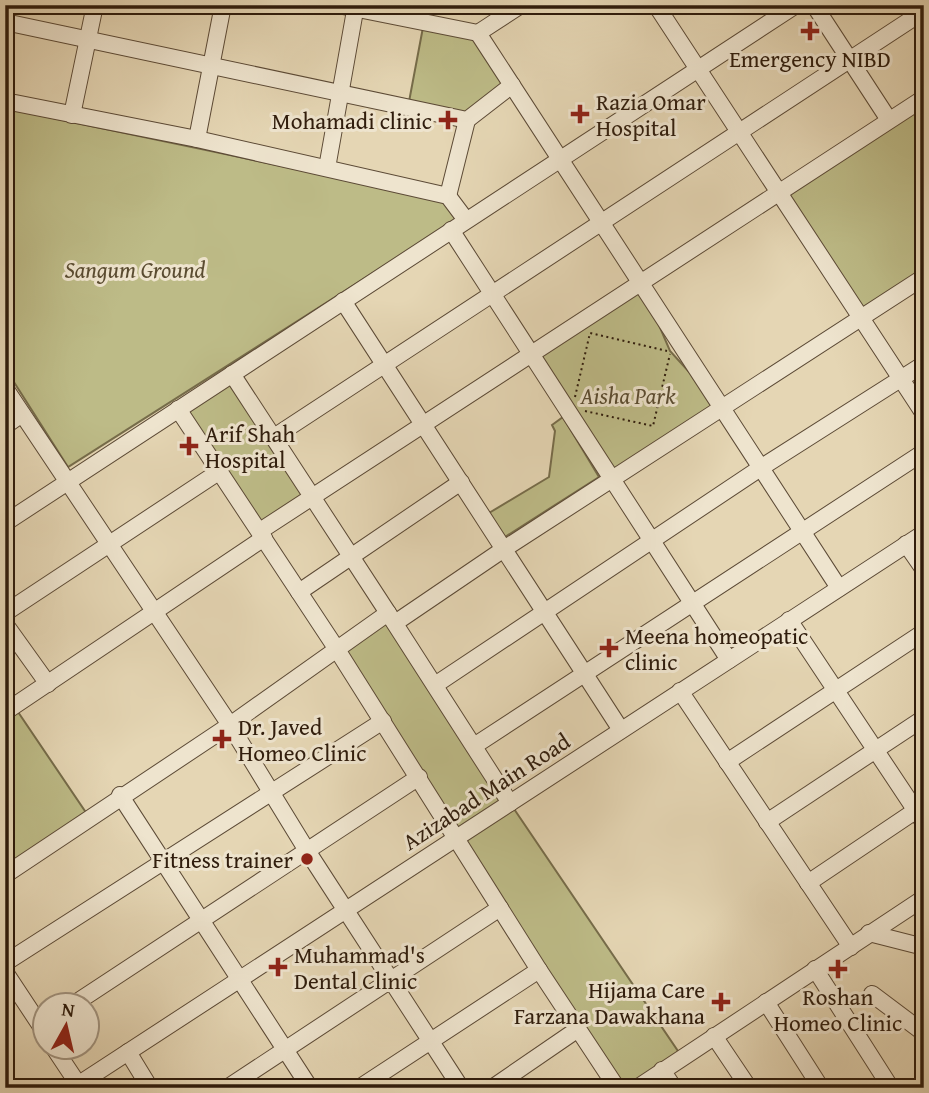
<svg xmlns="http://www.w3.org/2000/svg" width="929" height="1093" viewBox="0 0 929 1093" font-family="'Gentium Book Plus',serif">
	<rect width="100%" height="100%" fill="#e5d6b4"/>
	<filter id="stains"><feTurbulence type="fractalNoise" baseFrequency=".00286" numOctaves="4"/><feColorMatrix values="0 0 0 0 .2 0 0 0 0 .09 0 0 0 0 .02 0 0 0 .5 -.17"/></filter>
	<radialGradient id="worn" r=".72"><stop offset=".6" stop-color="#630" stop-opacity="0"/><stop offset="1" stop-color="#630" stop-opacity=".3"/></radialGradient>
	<g fill="#bdbb87" stroke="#766c4a" stroke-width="2">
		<polygon points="424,22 478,33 512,85 467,120 408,107"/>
		<polygon points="924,98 924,277 861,318 779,192"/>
		<polygon points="5,108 444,200 458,219 68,467 5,368"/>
		<polygon points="641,283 670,351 721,407 611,479 530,355"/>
		<polygon points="232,374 313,496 260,531 178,409"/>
		<polygon points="563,417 599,477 505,537 489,513 549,477 555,431 552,425"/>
		<polygon points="388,613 510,803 682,1057 637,1088 617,1088 336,648"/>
		<polygon points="14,706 89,817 5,875 5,712"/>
	</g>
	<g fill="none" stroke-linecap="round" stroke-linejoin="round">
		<g stroke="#5c4a36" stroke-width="18">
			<g id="minor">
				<polyline points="338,5 478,33 521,5"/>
				<polyline points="656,5 924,414"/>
				<polyline points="814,5 889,120"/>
				<polyline points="5,22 467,120 512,85"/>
				<polyline points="478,33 839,588"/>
				<polyline points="5,101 197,139 448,196 466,220"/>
				<polyline points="72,115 95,5"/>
				<polyline points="197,139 223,5"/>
				<polyline points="327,168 356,5"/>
				<polyline points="448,196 467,120"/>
				<polyline points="451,230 729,660"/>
				<polyline points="343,301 621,730"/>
				<polyline points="232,374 388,613"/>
				<polyline points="5,388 230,725 306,849 461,1088"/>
				<polyline points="178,409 336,648 539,970 617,1088"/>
				<polyline points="5,426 22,414"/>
				<polyline points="274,437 924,11"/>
				<polyline points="5,523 796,5"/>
				<polyline points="260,531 924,98"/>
				<polyline points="906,544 924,570"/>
				<polyline points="299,592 461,482"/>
				<polyline points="5,613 220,471"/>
				<polyline points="789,620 924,823"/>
				<polyline points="395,623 504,549 924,277"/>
				<polyline points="5,624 48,684"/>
				<polyline points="435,685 762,467 924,364"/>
				<polyline points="680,691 851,947"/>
				<polyline points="5,712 264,538"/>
				<polyline points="474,746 924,452"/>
				<polyline points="727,762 924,632"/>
				<polyline points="120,795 310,1088"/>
				<polyline points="767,822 924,718"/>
				<polyline points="5,875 230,725 388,613 510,803"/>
				<polyline points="808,883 924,805"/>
				<polyline points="869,933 924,947"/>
				<polyline points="5,963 383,721"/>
				<polyline points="815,969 891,1088"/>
				<polyline points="5,972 46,1034"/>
				<polyline points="872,994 924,1033"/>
				<polyline points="766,1002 821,1088"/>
				<polyline points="71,1006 419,777"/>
				<polyline points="714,1036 749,1088"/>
				<polyline points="54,1048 78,1084"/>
				<polyline points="128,1052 150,1088"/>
				<polyline points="662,1070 674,1088"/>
				<polyline points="73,1088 924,533"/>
				<polyline points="227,1088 500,908"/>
				<polyline points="359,1088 539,970"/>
				<polyline points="492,1088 578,1029"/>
				<polyline points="637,1088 924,898"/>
			</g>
		</g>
		<g stroke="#2f1c0c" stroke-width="2" stroke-dasharray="2 3.5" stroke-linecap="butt">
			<polyline points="575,397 590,333 667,351"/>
			<polyline points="585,411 653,426 670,354"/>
		</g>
		<use href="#minor" stroke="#eee4ce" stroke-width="16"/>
	</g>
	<g fill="#8f2418" stroke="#eee4ce" stroke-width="2.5">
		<path d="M806.5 20.5h7v7h7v7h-7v7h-7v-7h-7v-7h7z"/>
		<path d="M576.5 103.5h7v7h7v7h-7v7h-7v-7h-7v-7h7z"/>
		<path d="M444.5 109.5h7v7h7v7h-7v7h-7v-7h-7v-7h7z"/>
		<path d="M185.5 435.5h7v7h7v7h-7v7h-7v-7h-7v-7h7z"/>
		<path d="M605.5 637.5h7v7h7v7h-7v7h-7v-7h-7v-7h7z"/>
		<path d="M218.5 728.5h7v7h7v7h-7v7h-7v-7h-7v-7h7z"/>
		<circle cx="307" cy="859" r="7"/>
		<path d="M274.5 956.5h7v7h7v7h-7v7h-7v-7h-7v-7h7z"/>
		<path d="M834.5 958.5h7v7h7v7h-7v7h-7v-7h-7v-7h7z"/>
		<path d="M717.5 991.5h7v7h7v7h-7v7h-7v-7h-7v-7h7z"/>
	</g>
	<g text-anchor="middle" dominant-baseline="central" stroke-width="6" stroke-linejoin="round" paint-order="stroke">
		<g font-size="23" fill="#2f1c0c" stroke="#eee4ce" text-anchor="start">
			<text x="810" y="58" text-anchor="middle">Emergency NIBD</text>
			<text x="596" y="101">Razia Omar<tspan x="596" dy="26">Hospital</tspan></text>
			<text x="432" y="120" text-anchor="end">Mohamadi clinic</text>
			<text x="205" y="433">Arif Shah<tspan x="205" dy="26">Hospital</tspan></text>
			<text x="625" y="635">Meena homeopatic<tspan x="625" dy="26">clinic</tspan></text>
			<text x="238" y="726">Dr. Javed<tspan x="238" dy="26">Homeo Clinic</tspan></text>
			<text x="293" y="859" text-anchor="end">Fitness trainer</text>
			<text x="294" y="954">Muhammad's<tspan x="294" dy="26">Dental Clinic</tspan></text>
			<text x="705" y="989" text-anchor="end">Hijama Care<tspan x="705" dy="26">Farzana Dawakhana</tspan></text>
			<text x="838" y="996" text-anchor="middle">Roshan<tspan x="838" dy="26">Homeo Clinic</tspan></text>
		</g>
		<g font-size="23" font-style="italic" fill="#5a4c31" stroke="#eee4ce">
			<text x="135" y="269">Sangum Ground</text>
			<text x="628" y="395">Aisha Park</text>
		</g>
		<g font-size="23" fill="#2f1c0c" stroke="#eee4ce">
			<text transform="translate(486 791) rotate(-33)">Azizabad Main Road</text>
		</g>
	</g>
	<rect width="929" height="1093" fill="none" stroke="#e5d6b4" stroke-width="28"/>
	<rect x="7" y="7" width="915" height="1079" fill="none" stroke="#2f1c0c" stroke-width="3.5"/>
	<rect x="14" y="14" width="901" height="1065" fill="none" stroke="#2f1c0c" stroke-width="2"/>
	<g transform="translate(66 1026) rotate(8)"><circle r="33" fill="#eee4ce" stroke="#a29480" stroke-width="2"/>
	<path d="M0-5L12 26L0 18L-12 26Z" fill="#8f2418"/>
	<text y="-10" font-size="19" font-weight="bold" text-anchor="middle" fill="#2f1c0c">N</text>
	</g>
	<rect width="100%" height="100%" filter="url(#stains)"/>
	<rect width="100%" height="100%" fill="url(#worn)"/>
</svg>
